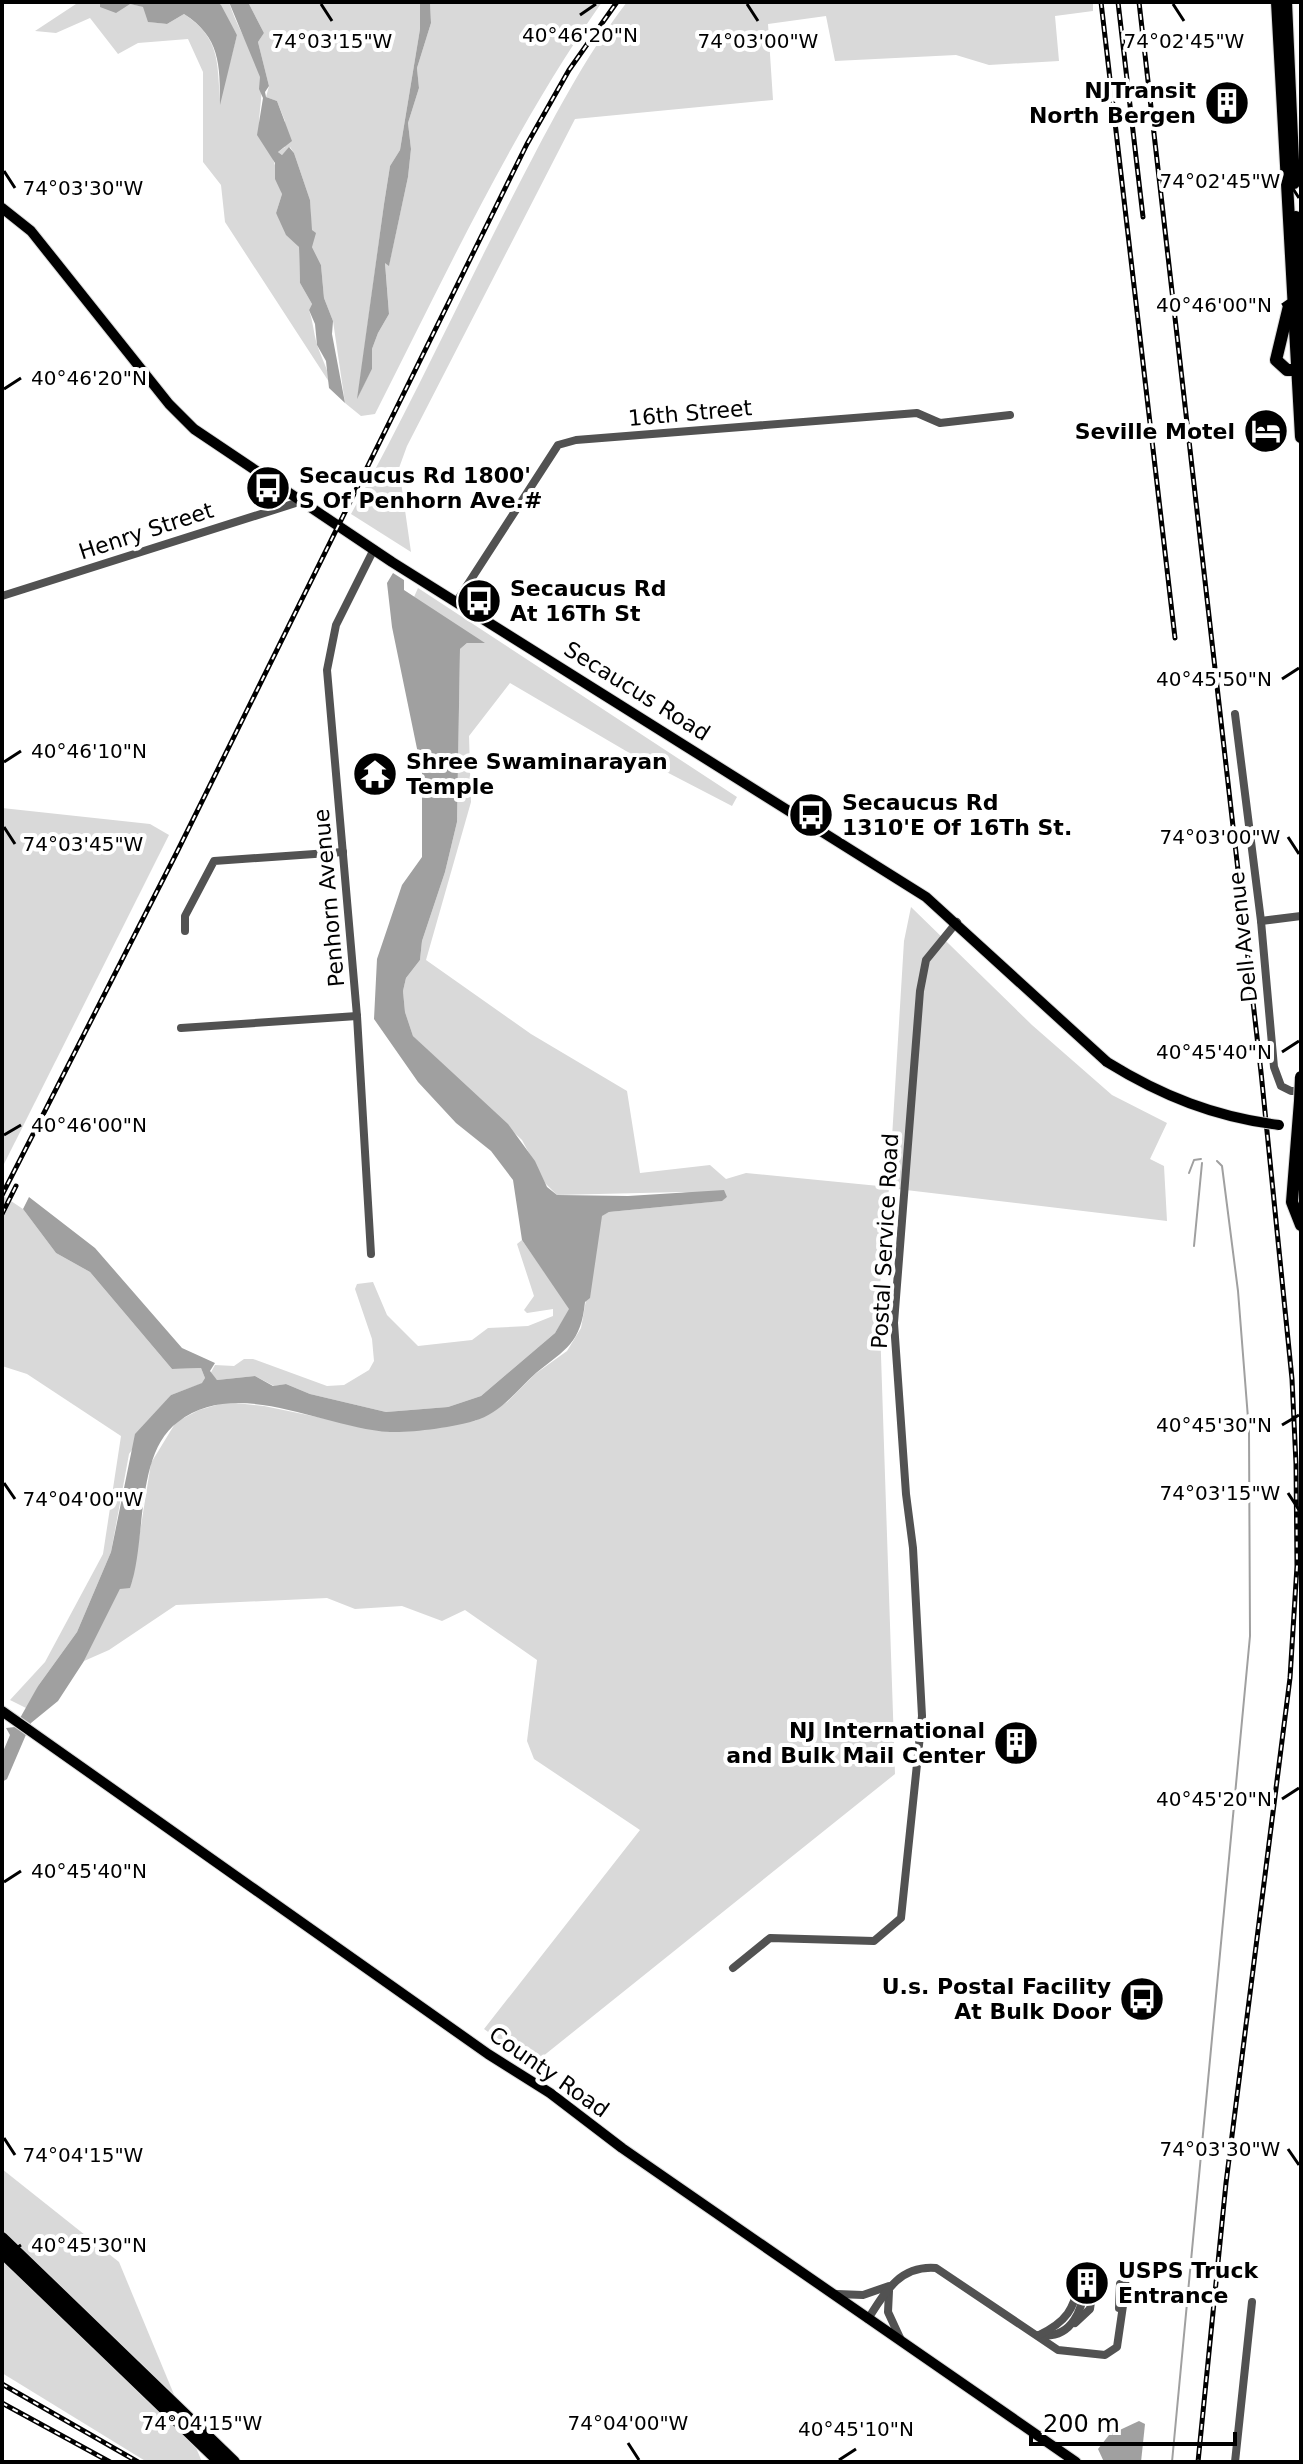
<svg xmlns="http://www.w3.org/2000/svg" width="1303" height="2464" viewBox="0 0 1303 2464" font-family="'DejaVu Sans',sans-serif">
	<rect width="100%" height="100%" fill="#fff"/>
	<g fill="#d9d9d9">
		<path d="M79,2h21l1,5 29,-3 14,3 5,15 18,2 17,-10c36,24 33,47 36,86l17,-65 -20,-33h12c6,21 20,43 28,62 9,19 2,43 2,61 1,15 9,21 14,34 4,11 6,24 9,35l-6,19 23,34 1,36 12,21 -3,6c4,12 4,18 7,31 4,15 12,27 15,44l-106,-163 -4,-37 -18,-23v-90l-15,-33 -50,4 -20,11 -28,-36 -34,15 -21,-2z"/>
		<path d="M248,2h172v27l-20,121 -10,16 -6,38 -26,192 14,-27v-20l6,-16 11,-19 -4,-52 4,3 19,-88 3,-28 -3,-26 11,-35 -2,-20 14,-45 -1,-21h172c-90,129 -156,272 -227,412l-14,2 -16,-13 -12,-82 -9,-23 -3,-33 -9,-18 -2,-47 -16,-47 -4,-6 -8,8 -4,-3 7,-5v-26l-8,-20 -11,-4 3,-11 -11,-44 6,-9z"/>
		<path d="M627,2h466v9l-38,5 4,45 -70,4 -33,-10 -121,6 -9,-45 -58,8 5,76 -198,19 -168,327 -8,22 12,84 -60,-38c60,-108 111,-220 168,-330 33,-63 65,-126 108,-182z"/>
		<polygon points="418,588 737,797 732,806 626,751 510,683 469,736 471,802 426,960 531,1034 627,1091 640,1173 710,1165 726,1179 746,1173 889,1187 904,941 911,907 1032,1025 1112,1095 1167,1123 1150,1159 1164,1166 1167,1221 889,1188 879,1296 895,1774 537,2061 557,2071 546,2073 484,2029 640,1830 534,1759 527,1741 537,1660 465,1610 442,1621 402,1606 355,1609 327,1598 176,1605 109,1650 84,1661 120,1589 132,1582 151,1463 176,1422 199,1410 227,1402 264,1406 390,1432 475,1421 507,1402 535,1374 567,1351 581,1328 601,1216 609,1212 721,1201 727,1197 682,1192 557,1195 545,1183 522,1140 413,1036 405,1012 403,991 406,978 420,960 422,941 445,872 457,822 460,649 467,643 482,643 414,597"/>
		<polygon points="2,808 150,824 169,835 2,1168"/>
		<polygon points="2,1195 23,1209 56,1253 90,1272 172,1369 201,1368 205,1378 203,1383 171,1395 129,1454 111,1552 77,1632 38,1686 28,1709 10,1700 45,1662 103,1554 121,1436 27,1374 2,1366"/>
		<polygon points="522,1240 570,1309 555,1333 481,1396 448,1407 386,1412 310,1394 286,1384 274,1386 255,1376 217,1380 210,1374 215,1365 234,1366 244,1359 253,1359 327,1386 344,1385 369,1370 374,1361 372,1339 355,1289 357,1284 373,1282 387,1315 418,1346 472,1340 488,1328 528,1326 553,1316 553,1309 527,1313 524,1310 534,1296 517,1244"/>
		<polygon points="2,2169 119,2262 202,2462 147,2462 2,2373"/>
	</g>
	<g fill="#a0a0a0">
		<path d="M100,2h117l4,3 16,30 -17,70c0,-41 0,-68 -36,-91l-17,10 -19,-2 -5,-15 -13,-3 -14,9 -16,-6z"/>
		<polygon points="229,2 248,2 264,33 258,42 269,86 265,92 266,97 277,101 292,141 278,152 282,155 289,147 294,153 310,200 312,230 316,233 312,247 321,265 324,298 333,321 332,334 345,403 329,388 326,361 317,345 315,324 309,310 312,304 300,283 299,247 286,235 276,213 282,194 275,179 275,163 257,135 263,98 259,89 260,77"/>
		<polygon points="420,2 430,2 431,23 417,68 419,88 408,123 411,149 408,177 389,266 385,263 389,314 378,333 372,349 372,369 357,399 384,204 390,166 400,150 420,29"/>
		<path d="M393,573l11,7v10l81,53h-18l-7,6 -3,173 -12,50 -23,69 -2,19 -14,18 -3,13 2,21 8,24 95,88 27,37 12,26 10,8 71,1 96,-6 3,7 -5,4 -113,11 -7,4 -12,82 -5,4c-4,41 -19,47 -49,71 -19,17 -36,41 -62,48 -19,6 -64,12 -84,11 -67,-4 -152,-56 -212,-10 -44,32 -31,119 -48,166l-10,1 -36,72 -26,40 -27,22 -24,56 -5,3v-28l8,-19 -4,-7 9,-1 23,-41 39,-54 34,-80 24,-118 36,-39 31,-12 3,-5 -4,-10 -29,1 -82,-97 -34,-19 -33,-44 6,-12 66,51 87,100 33,15 -5,8 7,9 38,-4 18,10 13,-2 24,10 76,18 62,-5 33,-11 74,-63 14,-24 -47,-69 -9,-60 -22,-29 -35,-28 -38,-41 -44,-63 3,-60 25,-74 20,-28v-84l-30,-146 -5,-44z"/>
		<polygon points="1139,2421 1145,2424 1141,2462 1104,2462 1098,2449 1109,2435"/>
	</g>
	<g fill="none" stroke-linecap="round" stroke-linejoin="round">
		<g stroke="#a0a0a0" stroke-width="2">
			<polyline points="1189,1173 1194,1160 1201,1159"/>
			<polyline points="1194,1246 1202,1163"/>
			<polyline points="1172,2462 1250,1636 1249,1431 1238,1291 1222,1166 1217,1161"/>
		</g>
		<g stroke="#dbdbdb" stroke-width="12">
			<g id="major">
				<polyline points="2,208 31,231 169,404 194,429 392,562 926,897 1107,1062"/>
				<polyline points="2,1711 488,2054 550,2093 622,2148 1076,2462"/>
			</g>
		</g>
		<g stroke="#dbdbdb" stroke-width="14">
			<g id="highway">
				<polyline points="1277,2 1301,437"/>
				<polyline points="1286,2 1294,183"/>
				<polyline points="1296,217 1301,302"/>
				<polyline points="1289,306 1276,360 1287,370 1301,370"/>
				<polyline points="1300,1101 1292,1202 1301,1225"/>
				<polyline points="2,2238 234,2462"/>
				<polyline points="2,2252 220,2462"/>
			</g>
		</g>
		<g stroke="#525252" stroke-width="8">
			<polyline points="2,596 302,501"/>
			<polyline points="457,601 558,445 576,440 917,413 940,423 1010,415"/>
			<polyline points="1235,714 1261,921 1274,1067 1281,1086 1291,1091 1301,1091"/>
			<polyline points="1261,921 1301,916"/>
			<polyline points="185,931 185,916 214,861 343,852"/>
			<polyline points="181,1028 357,1016"/>
			<polyline points="371,1254 357,1016 327,670 336,625 374,549"/>
			<polyline points="733,1968 770,1938 874,1941 901,1918 922,1716 913,1548 906,1494 894,1323 920,991 926,960 957,922"/>
			<polyline points="889,2291 888,2312 900,2338"/>
			<polyline points="837,2294 863,2295 889,2286"/>
			<polyline points="1119,2308 1120,2284"/>
			<path d="M868,2319c17,-27 32,-54 68,-51l122,82 47,5 12,-8 9,-62"/>
			<polyline points="1075,2323 1090,2309 1094,2281"/>
			<path d="M1039,2335c34,5 44,-27 47,-54"/>
			<path d="M1039,2335c27,-13 36,-26 40,-55"/>
			<polyline points="1235,2462 1252,2302"/>
		</g>
		<use href="#major" stroke="#000" stroke-width="10"/>
		<use href="#highway" stroke="#000" stroke-width="12"/>
		<g stroke="#000" stroke-width="5">
			<g id="rail">
				<polyline points="1101,2 1175,638"/>
				<polyline points="1118,2 1143,217"/>
				<polyline points="1139,2 1261,1072 1292,1379 1296,1464 1297,1566 1290,1678 1226,2183 1198,2462"/>
				<polyline points="2,1195 177,852 527,144 569,70 617,2"/>
				<polyline points="2,1214 16,1186"/>
				<polyline points="2,2384 138,2462"/>
				<polyline points="2,2403 110,2462"/>
			</g>
		</g>
		<use href="#rail" stroke="#fff" stroke-width="2" stroke-dasharray="6" stroke-linecap="butt"/>
		<g stroke="#dbdbdb" stroke-width="12" stroke-linecap="butt">
			<path id="major-bridge" d="M1107,1062c55,34 108,55 172,63"/>
		</g>
		<g stroke="#dbdbdb" stroke-width="14" stroke-linecap="butt">
			<polyline id="highway-bridge" points="1300,1101 1301,1077"/>
		</g>
		<use href="#major-bridge" stroke="#000" stroke-width="10"/>
		<use href="#highway-bridge" stroke="#000" stroke-width="12"/>
	</g>
	<path fill="none" stroke="#000" stroke-width="3" d="M321,4l11,17M747,4l11,17M1173,4l11,17M580,15l16,-11M4,171l11,17M1288,181l11,17M1282,305l17,-11M4,389l17,-11M1282,679l17,-11M4,762l17,-11M4,827l11,17M1288,837l11,17M1282,1052l17,-11M4,1135l17,-10M1282,1425l17,-10M4,1483l11,16M1288,1493l11,17M1282,1799l17,-11M4,1882l17,-11M4,2138l11,17M1288,2149l11,16M4,2256l17,-11M202,2443l11,17M628,2443l11,17M839,2460l17,-11"/>
	<defs>
		<g id="building-disc" transform="scale(2.3)"><circle r="9.5" fill="#000" stroke="#fff"/><path d="M-4-6H4V6H1V3H-1V6H-4ZM-2.5-4.3h1.7v1.8h-1.7ZM.8-4.3h1.7v1.8H.8ZM-2.5-1h1.7V.8h-1.7ZM.8-1h1.7V.8H.8Z" fill="#fff"/></g>
		<g id="hotel-disc" transform="scale(2.3)"><circle r="9.5" fill="#000" stroke="#fff"/><path d="M-6-4.5h1.5V1H6V5H4.5V3h-9V5H-6ZM-4 0a1.8 1.8 0 1 1 3.6 0ZM.5 0V-2.5h3Q6-2.5 6 0Z" fill="#fff"/></g>
		<g id="bus-disc" transform="scale(2.3)"><circle r="9.5" fill="#000" stroke="#fff"/><path d="M-5-6H5V4H4V6H2V4H-2V6H-4V4H-5ZM-3.5-4V0h7V-4ZM-3.5 1.2v1.5H-2V1.2ZM2 1.2v1.5H3.5V1.2Z" fill="#fff"/></g>
		<g id="temple-disc" transform="scale(2.3)"><circle r="9.5" fill="#000" stroke="#fff"/><path d="M0-6L5-2H3V0L6.5 2.5H4V6H1.5V3h-3V6H-4V2.5H-6.5L-3 0V-2H-5Z" fill="#fff"/></g>
	</defs>
	<g fill-rule="evenodd">
		<use href="#building-disc" x="1227" y="103"/>
		<use href="#hotel-disc" x="1266" y="431"/>
		<use href="#bus-disc" x="268" y="488"/>
		<use href="#bus-disc" x="479" y="601"/>
		<use href="#temple-disc" x="375" y="774"/>
		<use href="#bus-disc" x="811" y="815"/>
		<use href="#building-disc" x="1016" y="1743"/>
		<use href="#bus-disc" x="1142" y="1999"/>
		<use href="#building-disc" x="1087" y="2283"/>
	</g>
	<g text-anchor="middle" dominant-baseline="central" stroke-width="8" stroke-linejoin="round" paint-order="stroke">
		<g font-size="22" font-weight="bold" fill="#000" stroke="#fff" text-anchor="start">
			<text x="1196" y="90" text-anchor="end">NJTransit<tspan x="1196" dy="25">North Bergen</tspan></text>
			<text x="1235" y="431" text-anchor="end">Seville Motel</text>
			<text x="299" y="475">Secaucus Rd 1800'<tspan x="299" dy="25">S Of Penhorn Ave.#</tspan></text>
			<text x="510" y="588">Secaucus Rd<tspan x="510" dy="25">At 16Th St</tspan></text>
			<text x="406" y="761">Shree Swaminarayan<tspan x="406" dy="25">Temple</tspan></text>
			<text x="842" y="802">Secaucus Rd<tspan x="842" dy="25">1310'E Of 16Th St.</tspan></text>
			<text x="985" y="1730" text-anchor="end">NJ International<tspan x="985" dy="25">and Bulk Mail Center</tspan></text>
			<text x="1111" y="1986" text-anchor="end">U.s. Postal Facility<tspan x="1111" dy="25">At Bulk Door</tspan></text>
			<text x="1118" y="2270">USPS Truck<tspan x="1118" dy="25">Entrance</tspan></text>
		</g>
		<g font-size="22" fill="#000" stroke="#fff">
			<text transform="translate(690 413) rotate(-5)">16th Street</text>
			<text transform="translate(146 531) rotate(-18)">Henry Street</text>
			<text transform="translate(637 691) rotate(32)">Secaucus Road</text>
			<text transform="translate(329 898) rotate(-95)">Penhorn Avenue</text>
			<text transform="translate(1243 937) rotate(-96)">Dell Avenue</text>
			<text transform="translate(885 1241) rotate(-87)">Postal Service Road</text>
			<text transform="translate(549 2072) rotate(35)">County Road</text>
		</g>
	</g>
	<g font-size="20" text-anchor="middle" fill="#000" stroke="#fff" stroke-width="8" stroke-linejoin="round" paint-order="stroke">
		<text x="580" y="42">40°46'20"N</text>
		<text x="332" y="48">74°03'15"W</text>
		<text x="758" y="48">74°03'00"W</text>
		<text x="1184" y="48">74°02'45"W</text>
		<text x="1220" y="188">74°02'45"W</text>
		<text x="83" y="195">74°03'30"W</text>
		<text x="1214" y="312">40°46'00"N</text>
		<text x="89" y="385">40°46'20"N</text>
		<text x="1214" y="686">40°45'50"N</text>
		<text x="89" y="758">40°46'10"N</text>
		<text x="1220" y="844">74°03'00"W</text>
		<text x="83" y="851">74°03'45"W</text>
		<text x="1214" y="1059">40°45'40"N</text>
		<text x="89" y="1132">40°46'00"N</text>
		<text x="1214" y="1432">40°45'30"N</text>
		<text x="1220" y="1500">74°03'15"W</text>
		<text x="83" y="1506">74°04'00"W</text>
		<text x="1214" y="1806">40°45'20"N</text>
		<text x="89" y="1878">40°45'40"N</text>
		<text x="1220" y="2156">74°03'30"W</text>
		<text x="83" y="2162">74°04'15"W</text>
		<text x="89" y="2252">40°45'30"N</text>
		<text x="202" y="2430">74°04'15"W</text>
		<text x="628" y="2430">74°04'00"W</text>
		<text x="856" y="2436">40°45'10"N</text>
	</g>
	<rect width="1303" height="2464" fill="none" stroke="#000000" stroke-width="8"/>
	<path d="M1031 2432v12h204v-12" fill="none" stroke="#000000" stroke-width="4"/>
	<text x="1043" y="2432" font-size="24" fill="#000000" stroke="#ffffff" stroke-width="6" paint-order="stroke">200 m</text>
</svg>
